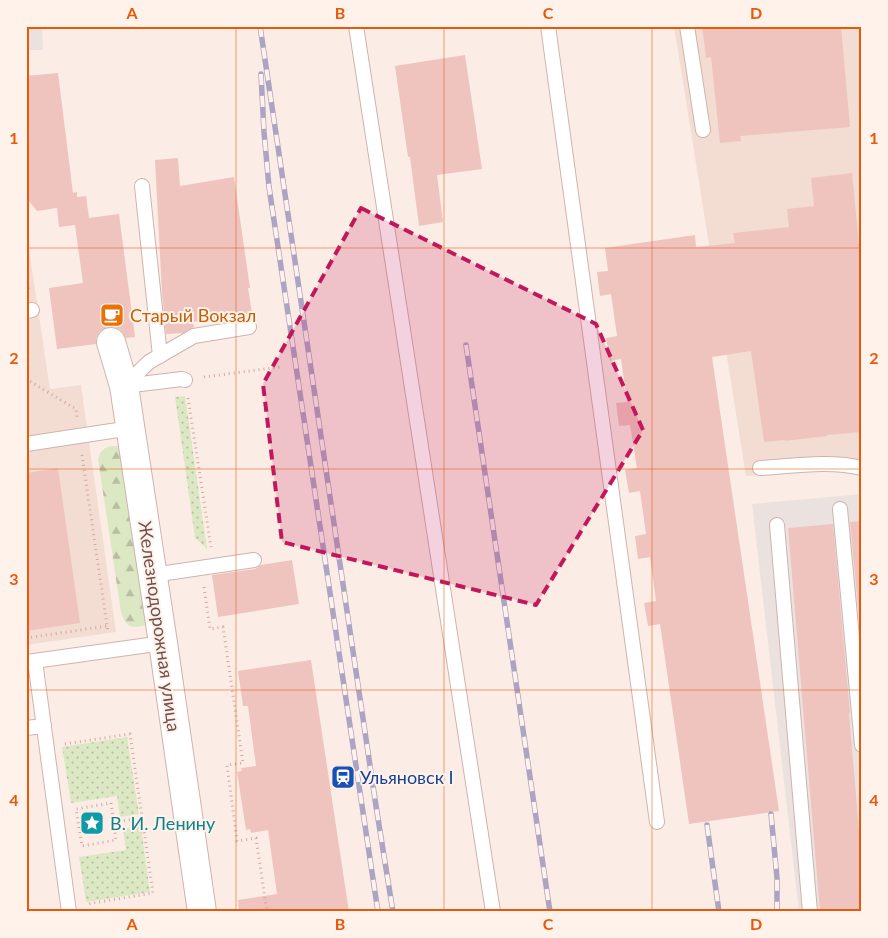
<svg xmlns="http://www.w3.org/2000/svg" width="888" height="938" viewBox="0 0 888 938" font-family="Lato,sans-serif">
	<defs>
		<pattern id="grass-dots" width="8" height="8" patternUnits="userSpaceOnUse" patternTransform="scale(1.25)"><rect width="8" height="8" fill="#dce8c4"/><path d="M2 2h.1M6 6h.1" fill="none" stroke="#b7bea1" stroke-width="1.8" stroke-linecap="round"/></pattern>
		<pattern id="forest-firs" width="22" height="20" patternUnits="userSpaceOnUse" patternTransform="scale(1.25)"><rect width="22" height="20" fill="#dce8c4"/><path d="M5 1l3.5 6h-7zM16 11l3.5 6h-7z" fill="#b7bea1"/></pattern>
	</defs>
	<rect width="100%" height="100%" fill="#fbede5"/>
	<g fill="#f3ddd3">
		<polygon points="674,26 861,26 862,38 862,468 746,476"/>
		<polygon points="26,229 50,389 81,385 116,632 26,645"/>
	</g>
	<g fill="#ebe2df">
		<polygon points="26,26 42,26 43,50 26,50"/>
		<polygon points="862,494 862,912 799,912 752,504"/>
	</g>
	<g fill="url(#grass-dots)">
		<polygon points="185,396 207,549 195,538 175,397"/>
		<polygon points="127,737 139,814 120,817 117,796 71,803 62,747"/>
		<polygon points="141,827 150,892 86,902 79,857 126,850 123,829"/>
	</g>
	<path fill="url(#forest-firs)" d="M112,446h6l5,4 26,169 -4,6c-15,5 -19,1 -24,-13l-23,-153c2,-9 6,-11 14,-13z"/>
	<g fill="#efc4be">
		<polygon points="702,26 841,26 850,127 740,136 741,141 720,143 711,57 706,58"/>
		<polygon points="465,55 482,169 437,175 443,222 419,226 410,157 408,157 395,66"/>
		<polygon points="58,73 73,193 77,192 77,197 86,196 89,218 119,214 135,337 126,338 121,330 115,327 107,327 99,332 96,338 96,344 57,349 49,288 83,283 75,225 59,227 57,208 37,211 26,197 26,76"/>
		<polygon points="178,158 180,186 234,177 250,288 248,288 252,313 193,322 194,327 183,333 166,334 162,293 155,160"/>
		<polygon points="852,173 862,274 862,432 827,435 827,436 785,441 785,440 764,442 751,351 712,357 779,811 689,824 660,624 648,626 644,603 656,601 650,557 638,559 635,536 646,534 640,491 629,493 625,470 637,468 630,425 619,426 616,403 627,402 621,359 610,361 606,338 617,336 611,294 600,296 597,272 608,271 605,248 695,235 696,247 735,243 733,233 789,227 787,209 814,206 811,178"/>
		<polygon points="58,468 80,623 26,631 26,473"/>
		<polygon points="862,521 862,648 850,522"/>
		<polygon points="833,524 850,713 849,713 862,866 862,912 820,912 788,528"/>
		<polygon points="292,560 299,604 218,617 212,575 255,569 261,565"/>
		<polygon points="311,660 349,912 239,912 238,900 277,894 268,830 251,833 250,829 246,830 237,772 242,771 241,768 256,766 248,706 243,706 238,671"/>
	</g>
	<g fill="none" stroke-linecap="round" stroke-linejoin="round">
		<g stroke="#ceb4af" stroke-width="16">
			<g id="service">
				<polyline points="356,26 493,912"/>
				<polyline points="548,26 657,822"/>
				<polyline points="687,26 703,130"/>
				<polyline points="142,186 160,356"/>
				<polyline points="26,311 32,310"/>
				<polyline points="124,386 149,362 194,336 249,327"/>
				<polyline points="124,386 182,379 185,380"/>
				<polyline points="26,444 131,428"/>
				<path d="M760,468c32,-2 71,-8 102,0"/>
				<polyline points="840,509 862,745"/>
				<polyline points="777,525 810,912"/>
				<polyline points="153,575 254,560"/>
				<polyline points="35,661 69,912"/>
				<polyline points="27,662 163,643"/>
				<polyline points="26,728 44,726"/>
			</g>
		</g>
		<g stroke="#ceb4af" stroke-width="30">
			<polyline id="minor" points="111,342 124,386 163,643 202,912"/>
		</g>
		<g stroke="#d4a7a1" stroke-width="3" stroke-dasharray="1 4" stroke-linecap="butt">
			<polyline points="26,273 29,292"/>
			<polyline points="204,377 280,367"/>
			<polyline points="26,379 76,409 77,417"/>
			<polyline points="188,398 211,547"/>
			<polyline points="82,455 108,632"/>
			<polyline points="204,587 210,629 223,627 243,763 227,765 237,841 256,838 267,912"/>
			<polyline points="26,638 107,626"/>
			<polyline points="65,744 130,734 153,893 87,904"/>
			<polygon points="111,803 116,840 82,846 76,809"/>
			<polyline points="114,822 142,818"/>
		</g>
		<use href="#service" stroke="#fff" stroke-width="14"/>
		<use href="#minor" stroke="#fff" stroke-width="28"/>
		<g stroke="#ada4c4" stroke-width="5.5">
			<g id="rail">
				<polyline points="260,26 376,806 393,912"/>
				<polyline points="261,74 264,132 269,187 378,912"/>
				<polyline points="466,345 550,912"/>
				<polyline points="771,814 777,878 777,912"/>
				<polyline points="707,825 719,912"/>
			</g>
		</g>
		<use href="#rail" stroke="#fef2eb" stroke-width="4" stroke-dasharray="11" stroke-linecap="butt"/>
	</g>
	<path fill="#c2185b" fill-opacity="0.2" stroke="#c2185b" stroke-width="4" stroke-dasharray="10 6" stroke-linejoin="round" d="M361,208l235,116 47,106 -107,175 -254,-63 -19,-158z"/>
	<path fill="none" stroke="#e8590c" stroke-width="1" stroke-opacity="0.55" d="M236,26v886M444,26v886M652,26v886M26,248h836M26,469h836M26,690h836"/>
	<defs>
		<g id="cafe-square" transform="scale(1.25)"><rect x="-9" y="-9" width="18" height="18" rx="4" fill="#e8710a" stroke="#fef2eb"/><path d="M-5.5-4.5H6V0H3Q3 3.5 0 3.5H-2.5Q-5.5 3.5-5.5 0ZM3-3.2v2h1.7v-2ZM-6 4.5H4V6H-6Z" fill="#fff"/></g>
		<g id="station-square" transform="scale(1.25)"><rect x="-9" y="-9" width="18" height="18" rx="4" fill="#1a4fb4" stroke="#fef2eb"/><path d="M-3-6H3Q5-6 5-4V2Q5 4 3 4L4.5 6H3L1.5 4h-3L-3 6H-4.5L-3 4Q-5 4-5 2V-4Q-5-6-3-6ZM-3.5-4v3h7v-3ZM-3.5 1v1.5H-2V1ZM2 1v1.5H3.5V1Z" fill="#fff"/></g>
		<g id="sight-square" transform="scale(1.25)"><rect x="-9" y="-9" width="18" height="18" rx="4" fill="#0f9aa8" stroke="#fef2eb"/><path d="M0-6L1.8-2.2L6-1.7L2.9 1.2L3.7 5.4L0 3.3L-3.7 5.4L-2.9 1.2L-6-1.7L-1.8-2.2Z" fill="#fff"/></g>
	</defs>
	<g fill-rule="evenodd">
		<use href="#cafe-square" x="112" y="315"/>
		<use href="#station-square" x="343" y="777"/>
		<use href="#sight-square" x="92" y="823"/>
	</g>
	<g text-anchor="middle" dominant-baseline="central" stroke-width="4" stroke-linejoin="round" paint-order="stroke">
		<g font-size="18" fill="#c56008" stroke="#fef2eb" text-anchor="start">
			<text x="130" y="315">Старый Вокзал</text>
		</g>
		<g font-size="18" fill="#734f4b" stroke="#fef2eb">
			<text transform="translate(160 626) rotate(82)">Железнодорожная улица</text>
		</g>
		<g font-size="18" fill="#164399" stroke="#fef2eb" text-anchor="start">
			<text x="360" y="777">Ульяновск I</text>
		</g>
		<g font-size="18" fill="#0d838f" stroke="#fef2eb" text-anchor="start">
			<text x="110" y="823">В. И. Ленину</text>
		</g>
	</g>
	<rect width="888" height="938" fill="none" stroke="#fef2eb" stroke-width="55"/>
	<rect x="28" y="28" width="832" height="882" fill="none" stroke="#e8590c" stroke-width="2"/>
	<g font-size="16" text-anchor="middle" font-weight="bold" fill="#e8590c">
		<text x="132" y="19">A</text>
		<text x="340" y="19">B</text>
		<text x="548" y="19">C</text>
		<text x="756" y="19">D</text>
		<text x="14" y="144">1</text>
		<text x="874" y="144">1</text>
		<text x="14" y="364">2</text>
		<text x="874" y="364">2</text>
		<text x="14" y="585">3</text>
		<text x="874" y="585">3</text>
		<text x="14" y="806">4</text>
		<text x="874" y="806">4</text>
		<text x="132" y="930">A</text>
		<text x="340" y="930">B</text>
		<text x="548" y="930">C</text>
		<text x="756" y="930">D</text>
	</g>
</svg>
